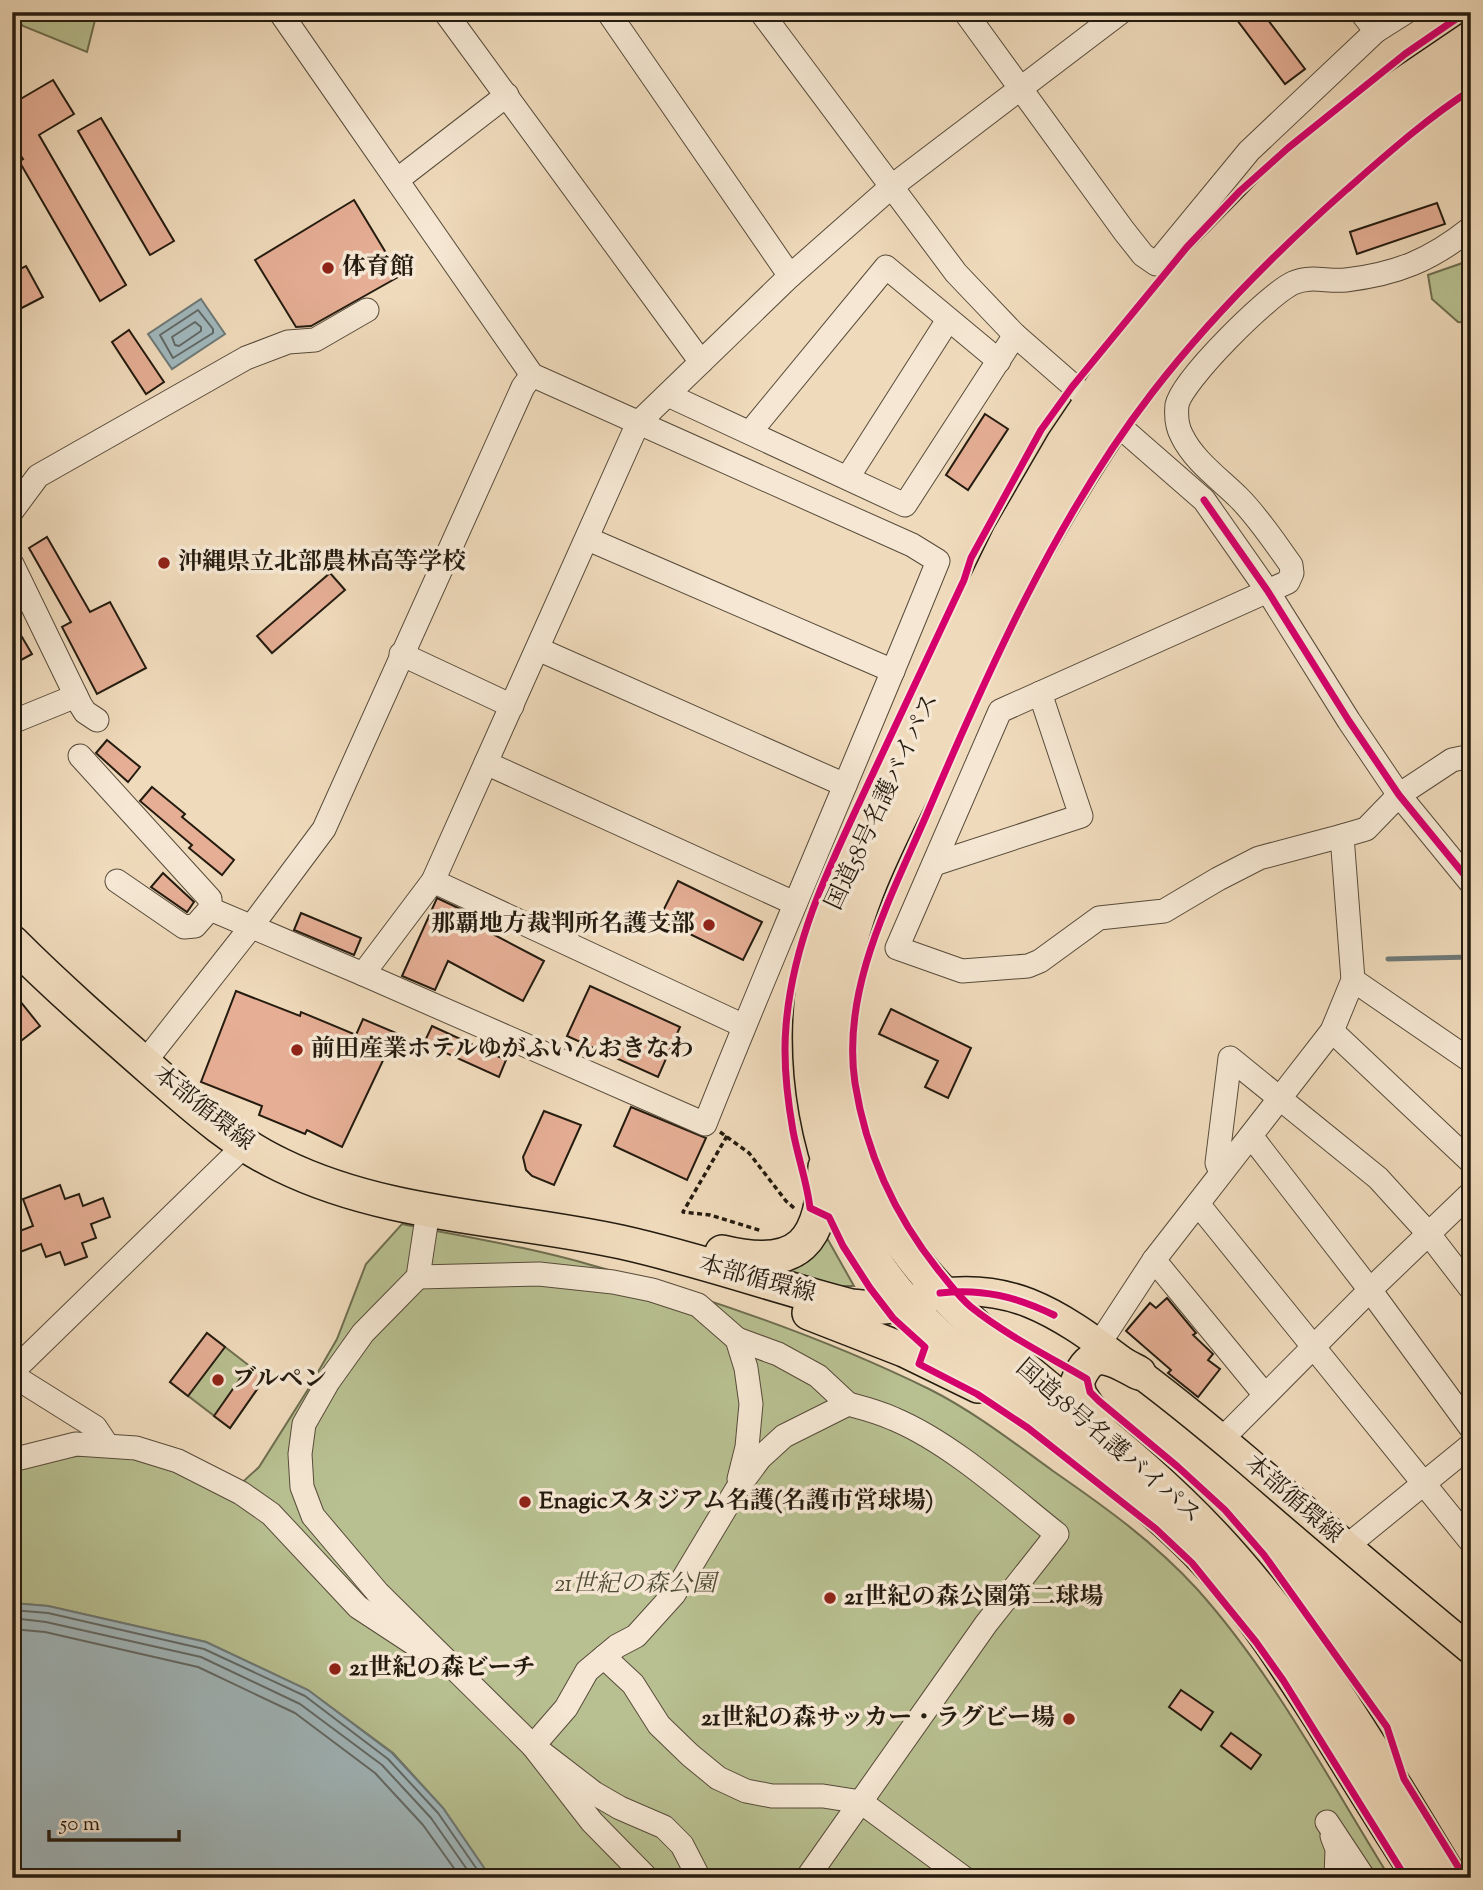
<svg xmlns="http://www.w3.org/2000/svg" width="1483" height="1890" viewBox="0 0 1483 1890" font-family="'Sorts Mill Goudy','Noto Serif JP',serif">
	<rect width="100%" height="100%" fill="#efdabb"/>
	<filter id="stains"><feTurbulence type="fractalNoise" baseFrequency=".00286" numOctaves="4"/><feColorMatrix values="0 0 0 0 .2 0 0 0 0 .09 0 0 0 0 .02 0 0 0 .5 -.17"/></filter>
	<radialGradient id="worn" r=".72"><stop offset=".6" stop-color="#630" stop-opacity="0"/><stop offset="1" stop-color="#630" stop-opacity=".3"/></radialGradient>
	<g fill="#b8c091" stroke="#6e6e50" stroke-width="2">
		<polygon points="12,12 97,12 87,52 23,26"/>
		<polygon points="1471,260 1471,323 1458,322 1432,299 1428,275"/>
		<path d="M402,1224c63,13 127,23 189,41 115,32 230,71 338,124 44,22 84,53 124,82 52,36 101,71 144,118 77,86 132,191 193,289h-899l-48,-70 -50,-55 -85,-63 -102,-48 -158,-36 -36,-3v-134l48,-12 57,-3 117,36 25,-23 48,-76 30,-52 29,-75z"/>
		<polygon points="823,1231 854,1286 837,1286 779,1267"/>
		<polygon points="207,1333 265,1378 230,1428 170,1382"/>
	</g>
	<g fill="#a0b7bc" stroke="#6e7977" stroke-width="2">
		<polygon points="201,299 225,334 172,369 148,334"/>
		<polygon points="12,1603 48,1606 206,1642 308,1690 392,1753 443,1808 491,1878 12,1878"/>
	</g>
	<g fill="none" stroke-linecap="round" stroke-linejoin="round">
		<g stroke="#626966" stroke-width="2">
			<polygon points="198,310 213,329 213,333 173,358 160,335"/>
			<polygon points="195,322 201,327 201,331 179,346 175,345 172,337"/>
			<polyline points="12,1610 48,1613 204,1649 305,1696 388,1759 438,1813 483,1878"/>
			<polyline points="12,1618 46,1622 201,1657 300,1704 382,1765 431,1818 473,1878"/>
			<polyline points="12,1629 45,1632 198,1667 295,1713 375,1773 423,1825 461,1878"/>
		</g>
		<polyline stroke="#6e7977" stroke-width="5" points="1388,959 1471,957"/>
	</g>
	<g fill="#e5ae95" stroke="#241b0f" stroke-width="2">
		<polygon points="1231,12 1262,12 1305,69 1285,84"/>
		<polygon points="53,80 74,114 39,135 126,285 100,301 19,161 23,159 12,142 12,104"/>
		<polygon points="101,118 174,241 150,255 78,131"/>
		<polygon points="354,200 400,276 311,326 296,327 255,260"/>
		<polygon points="1437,203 1445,224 1357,254 1350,232"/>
		<polygon points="26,266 43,297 12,313 12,273"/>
		<polygon points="129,330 164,382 146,394 112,342"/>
		<polygon points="985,414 1008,429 968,490 946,475"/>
		<polygon points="47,537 90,612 110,602 146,668 97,694 62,627 71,622 29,548"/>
		<polygon points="330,573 345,590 272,653 257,636"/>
		<polygon points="12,620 32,654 12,665"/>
		<polygon points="107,740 140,767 128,782 96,753"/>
		<polygon points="152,787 185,814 182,817 234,860 222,875 189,848 192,845 140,801"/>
		<polygon points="163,873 194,902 187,912 151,887"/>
		<polygon points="678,881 762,922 743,960 659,919"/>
		<polygon points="437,898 469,913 466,920 544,961 523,1001 448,961 435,990 402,976"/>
		<polygon points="301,913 361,938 354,955 294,930"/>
		<polygon points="590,986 680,1027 658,1077 567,1036"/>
		<polygon points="12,991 40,1026 12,1048"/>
		<polygon points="236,991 300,1016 301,1012 356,1035 363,1019 396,1033 342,1147 307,1130 305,1134 259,1115 262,1106 201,1082"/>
		<polygon points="891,1009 971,1048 948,1098 925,1087 938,1061 879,1034"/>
		<polygon points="432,1026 506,1060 499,1077 424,1043"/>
		<polygon points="631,1107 706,1138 687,1180 614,1146"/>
		<polygon points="544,1111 581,1125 554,1185 532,1176 526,1170 523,1157"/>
		<polygon points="60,1185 65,1199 79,1194 83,1206 103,1198 110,1217 91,1224 96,1238 82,1243 87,1257 65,1265 60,1252 46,1257 41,1244 12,1255 12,1234 33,1226 23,1199"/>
		<polygon points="1167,1298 1196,1333 1193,1335 1213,1354 1208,1360 1220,1369 1198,1397 1168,1373 1171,1370 1126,1331 1150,1303 1156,1308"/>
		<polygon points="207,1333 225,1347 188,1396 170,1382"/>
		<polygon points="249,1366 265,1378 230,1428 214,1416"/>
		<polygon points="1181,1690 1213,1712 1201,1730 1169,1707"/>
		<polygon points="1231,1733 1261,1755 1251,1769 1221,1746"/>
	</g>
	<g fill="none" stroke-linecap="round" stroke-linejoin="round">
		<g stroke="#574b3a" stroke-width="25">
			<g id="minor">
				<polyline points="445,12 701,362"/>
				<polyline points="608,12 790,276"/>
				<polyline points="761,12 956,273 1015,335 1204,500 1267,590 1349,721 1399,795 1471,883"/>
				<polyline points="965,12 1124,231 1143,255 1156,264 1249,151 1376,31 1406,12"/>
				<polyline points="1361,12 1376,31"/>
				<polyline points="397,180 507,95"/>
				<polyline points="668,395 905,505 1015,335"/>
				<polyline points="751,431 886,267 999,361"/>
				<polyline points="848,477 948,320"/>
				<polyline points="12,511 38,476 246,358 288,342 315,340 367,310"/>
				<polyline points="588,539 893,671"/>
				<polyline points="12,564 80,704 85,712 97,720"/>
				<polyline points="538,649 845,785"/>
				<polyline points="401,654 512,706"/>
				<polyline points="12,722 76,696"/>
				<polyline points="80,756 210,899 210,909 195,926 184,927 117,881"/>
				<polyline points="486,763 794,903"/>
				<path d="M1342,836l-83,22 -41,21 -54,32 -65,7 -59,43 -12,5 -66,5 -65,-23 103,-237 288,-129 4,-9 -1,-8c-16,-22 -32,-47 -52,-67 -19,-19 -45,-37 -57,-62 -5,-9 -6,-21 -5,-31 5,-25 92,-111 116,-122 18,-8 34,-1 53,-3 51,-6 85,-20 125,-52"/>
				<polyline points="934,864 1081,816 1040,693"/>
				<polyline points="433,881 744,1026"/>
				<path d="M210,909l153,65 342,150c75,-189 157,-375 233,-563l-26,-16 -380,-170 -252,-363"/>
				<polyline points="363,974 433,881 638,423 790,276 891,187 1121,12"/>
				<polyline points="1353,980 1471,1061"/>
				<polyline points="1332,1031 1471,1162"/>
				<polyline points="144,1063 251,927 324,829 523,387 532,375"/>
				<polyline points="1251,1136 1370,1290 1471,1428"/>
				<polyline points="1221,1173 1217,1163 1230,1058 1378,1178 1428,1233 1471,1289"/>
				<polyline points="1198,1204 1471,1542"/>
				<polyline points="428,1211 418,1277 363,1333 328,1382 304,1424 300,1454 302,1487 313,1516 378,1593 533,1746 594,1793 620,1808 664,1827 682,1845 699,1878"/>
				<polyline points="1154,1260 1265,1395"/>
				<polyline points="418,1277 539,1274 613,1282 652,1290 698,1305 737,1339 746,1368 751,1404 747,1447 739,1479"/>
				<polyline points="737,1339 778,1354 818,1376 848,1404"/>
				<polyline points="1099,1344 1154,1260 1332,1031 1353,980 1342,836 1366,829 1399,795 1452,760 1471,756"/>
				<polyline points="12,1372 245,1145"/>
				<polyline points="12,1375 95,1427 107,1445"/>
				<polyline points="1222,1439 1370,1290 1471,1193"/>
				<polyline points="12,1460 76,1444 136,1448 178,1461 241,1493 271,1514 358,1607 419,1647"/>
				<polyline points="1347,1546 1471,1445"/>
				<polyline points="604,1657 633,1684 659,1725 690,1755 718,1778 746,1791 772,1796 823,1796 861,1802 964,1878"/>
				<polyline points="1327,1822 1364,1878"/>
				<polyline points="1332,1836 1337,1849 1336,1878"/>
				<path d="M647,1878l-55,-56 -59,-76 33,-38 21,-37 30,-25 19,-10 38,-42 63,-105 23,-31 24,-22 64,-32c15,4 31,8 46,15 57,24 114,76 163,115l-71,90 -179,254"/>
			</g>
		</g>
		<g stroke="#241b0f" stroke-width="31">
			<path id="major" d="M940,1293c30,-4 61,-1 89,10 35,14 65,37 95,59 43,31 84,65 124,99 74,64 148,127 223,189"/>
		</g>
		<g stroke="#241b0f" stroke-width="36">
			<g id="highway">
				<path d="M12,942c45,45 93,87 141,129 40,35 79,71 128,94 106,52 226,52 340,77 77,17 153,44 230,64 27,3 48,1 74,-8"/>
				<path d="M722,1252c79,19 100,-11 103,-85"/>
				<polyline points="809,1313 904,1350 978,1386"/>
				<path d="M1098,1422l-18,-27 -3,-12c14,-39 34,-25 62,-10"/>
				<path d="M1420,1878c-34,-53 -67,-106 -100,-160 -37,-58 -75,-117 -123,-166 -68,-69 -149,-123 -223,-185 -37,-31 -76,-68 -102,-110 -56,-90 -75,-198 -54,-302 7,-32 20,-64 33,-95l158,-324 54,-93 50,-74 78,-95 95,-97 92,-76 93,-63"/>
				<path d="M1451,1878c-72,-118 -144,-243 -238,-343 -44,-47 -94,-89 -143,-129 -76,-62 -153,-123 -199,-213 -33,-65 -39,-150 -27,-221 12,-73 51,-143 83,-209 77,-159 159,-319 273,-454 78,-93 171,-171 271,-239"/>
			</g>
		</g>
		<g stroke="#241b0f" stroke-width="3.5" stroke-dasharray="5 3.5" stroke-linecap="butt">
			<polyline points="720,1132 749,1153 786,1201 794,1208"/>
			<polyline points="727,1136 683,1212 710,1215 762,1231"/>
		</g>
		<use href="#minor" stroke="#f5e7d3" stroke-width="23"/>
		<use href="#major" stroke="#efdabb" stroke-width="28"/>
		<use href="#highway" stroke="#efdabb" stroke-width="33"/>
		<g stroke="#f5e7d3" stroke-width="11">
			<g id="cycleway">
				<polyline points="1204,500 1267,590 1349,721 1399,795 1471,883"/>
				<path d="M940,1293c42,-5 77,4 114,22"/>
				<path d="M1406,1878l-123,-198 -27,-38 -64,-79 -36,-34 -128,-101 -51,-34 -58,-30 6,-17 -32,-29 -23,-30 -27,-42 -14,-29 -19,-9c-3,-26 -12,-50 -17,-77 -6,-34 -10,-71 -7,-105 7,-89 46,-165 83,-244 32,-67 63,-135 95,-202l7,-22 70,-128 31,-43 115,-140 53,-56 48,-43 117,-94 61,-42"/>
				<path d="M1465,1878l-61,-99 -17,-52 -123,-172 -39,-45 -47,-43 -79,-66 -9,-9 -3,-13c-39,-23 -81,-44 -116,-72 -12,-10 -22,-24 -32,-36 -44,-55 -73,-118 -84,-188 -14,-93 35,-184 71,-267 61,-143 131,-300 226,-423 57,-74 124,-141 194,-203 40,-35 80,-71 125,-100"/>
			</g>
		</g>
		<use href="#cycleway" stroke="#d6006c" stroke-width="7"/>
	</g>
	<g fill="#8f2418" stroke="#f5e7d3" stroke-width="2.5">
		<circle cx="328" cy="268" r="7"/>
		<circle cx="164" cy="563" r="7"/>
		<circle cx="709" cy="925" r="7"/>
		<circle cx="297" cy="1050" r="7"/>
		<circle cx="218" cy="1380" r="7"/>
		<circle cx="525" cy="1502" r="7"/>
		<circle cx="830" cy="1598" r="7"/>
		<circle cx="335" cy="1669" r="7"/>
		<circle cx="1069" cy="1719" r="7"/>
	</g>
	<g text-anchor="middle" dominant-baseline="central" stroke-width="7" stroke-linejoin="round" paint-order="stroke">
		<g font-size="24" font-weight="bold" fill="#241b0f" stroke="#f5e7d3" text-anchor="start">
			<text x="342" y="268">体育館</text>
			<text x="178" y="563">沖縄県立北部農林高等学校</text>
			<text x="695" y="925" text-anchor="end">那覇地方裁判所名護支部</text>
			<text x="311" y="1050">前田産業ホテルゆがふいんおきなわ</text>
			<text x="232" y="1380">ブルペン</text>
			<text x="539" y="1502">Enagicスタジアム名護(名護市営球場)</text>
			<text x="844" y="1598">21世紀の森公園第二球場</text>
			<text x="349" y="1669">21世紀の森ビーチ</text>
			<text x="1055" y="1719" text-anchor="end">21世紀の森サッカー・ラグビー場</text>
		</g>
		<g font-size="24" fill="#241b0f" stroke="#f5e7d3">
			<text transform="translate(883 802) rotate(-65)">国道58号名護バイパス</text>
			<text transform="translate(203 1109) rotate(38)">本部循環線</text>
			<text transform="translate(757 1280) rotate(15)">本部循環線</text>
			<text transform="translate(1108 1442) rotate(41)">国道58号名護バイパス</text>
			<text transform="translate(1293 1500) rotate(41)">本部循環線</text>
		</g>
		<g font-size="24" font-style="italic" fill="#504d36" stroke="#f5e7d3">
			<text x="635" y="1585">21世紀の森公園</text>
		</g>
	</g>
	<rect width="1483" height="1890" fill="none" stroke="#efdabb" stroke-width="42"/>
	<rect x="14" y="14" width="1455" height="1862" fill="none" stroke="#241b0f" stroke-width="3.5"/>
	<rect x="21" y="21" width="1441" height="1848" fill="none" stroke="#241b0f" stroke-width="2"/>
	<path d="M49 1830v10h130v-10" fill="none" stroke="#241b0f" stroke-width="3.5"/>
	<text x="60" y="1830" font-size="21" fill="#241b0f" stroke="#f5e7d3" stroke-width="5" paint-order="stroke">50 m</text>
	<rect width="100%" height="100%" filter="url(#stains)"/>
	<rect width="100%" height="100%" fill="url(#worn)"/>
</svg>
